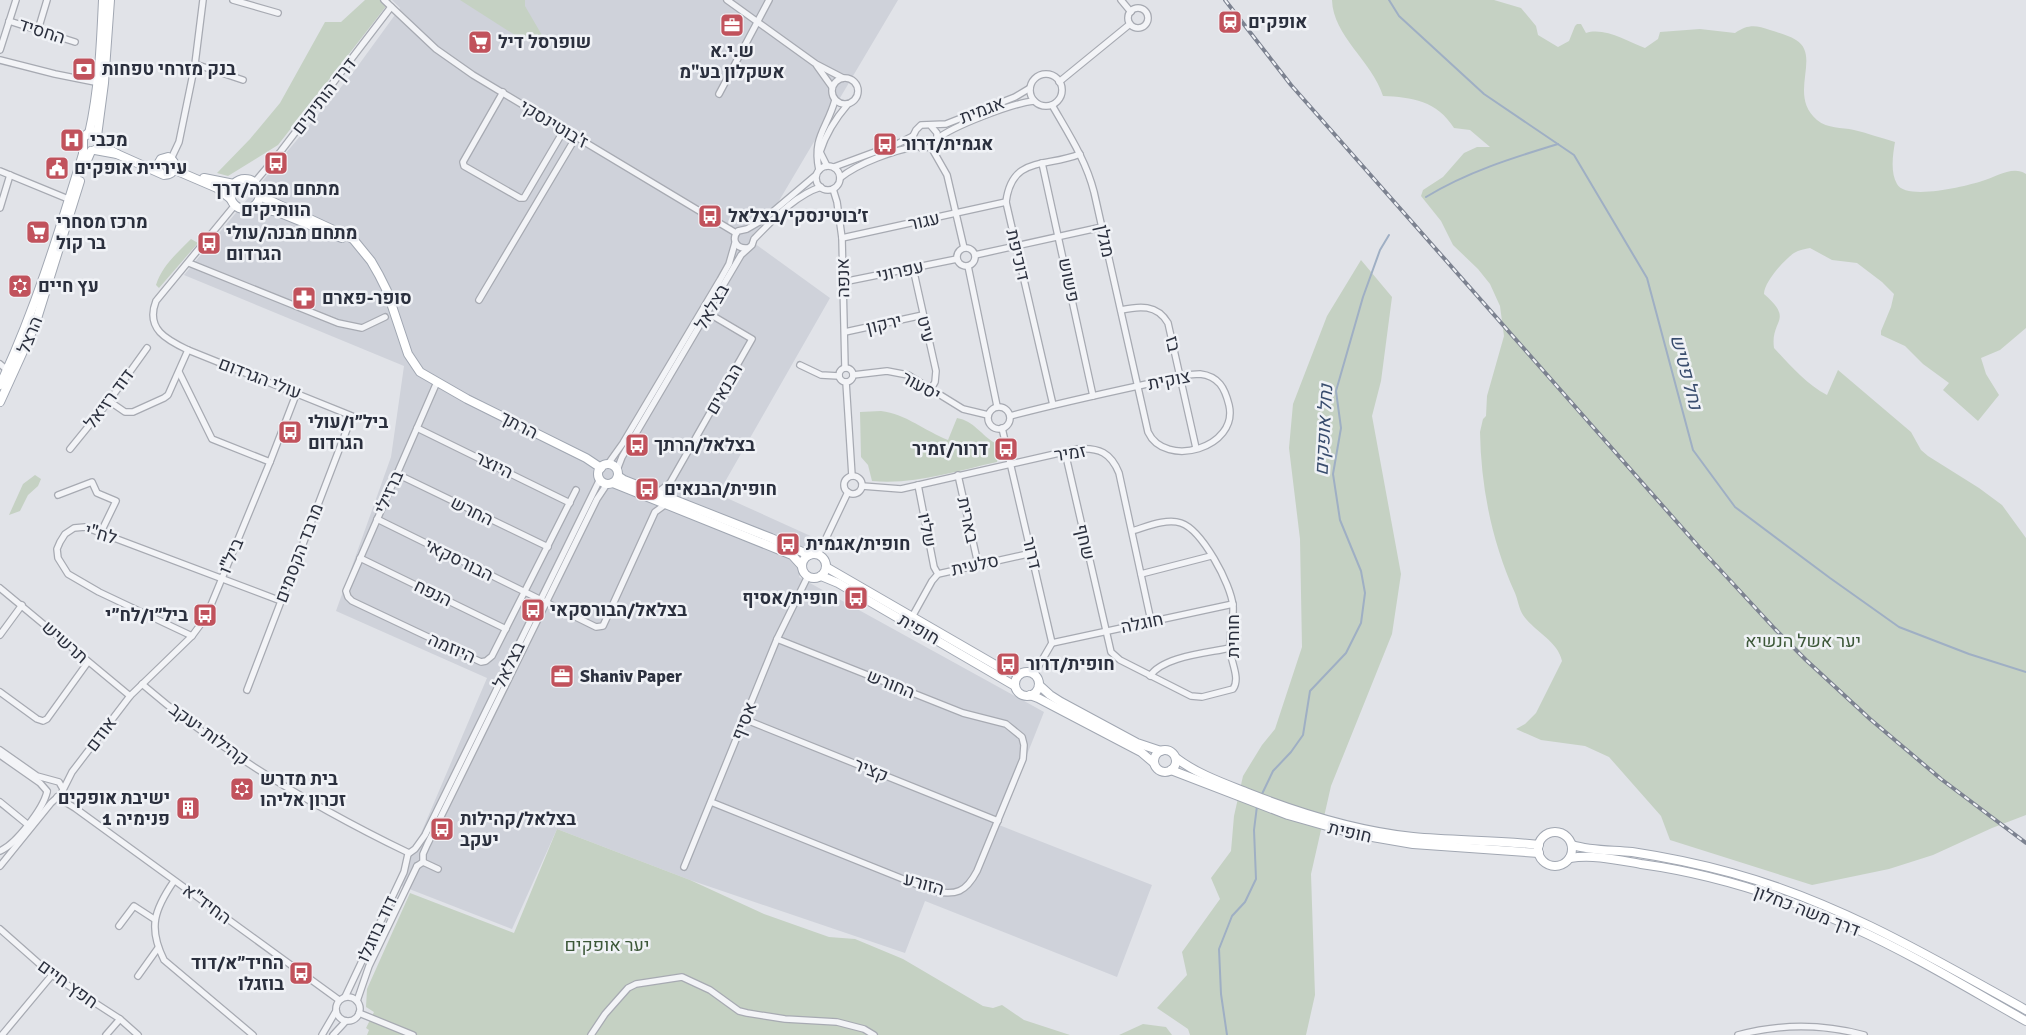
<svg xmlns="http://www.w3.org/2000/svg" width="2026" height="1035" viewBox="0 0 2026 1035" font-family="Signika,Heebo,sans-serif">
	<rect width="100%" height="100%" fill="#e1e3e8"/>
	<polygon fill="#cfd2da" points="392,0 898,0 754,243 830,298 718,494 815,538 799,577 1044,712 999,825 1152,885 1117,977 925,901 905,953 690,880 557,829 512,929 399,885 487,678 336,611 391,457 404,366 184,275 352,74 400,8"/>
	<g fill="#c5d1c3">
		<polygon points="365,0 391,0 278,145 228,176 217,173 250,139 280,103 325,22 341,22"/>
		<polygon points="460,0 525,0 525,6 550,49 518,37"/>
		<path d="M1332,0h162l27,8 15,18 2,9 20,12 11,-6 6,-15 2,-2h4l5,9c19,-6 42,9 59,15l13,-9 2,-7 40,-3 35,4c13,-9 21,-8 35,-3 9,3 18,5 26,10 26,16 -9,55 21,80 11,9 24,7 37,10 13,3 27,8 41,12 -2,12 -5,30 2,42 9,17 70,2 85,-3 14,-4 31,-16 44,-7v154l-26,22 -19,8 5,16 13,21 -21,26 -35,-31 6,-7 -26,-19 -18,-18 -24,-11v-4l10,-24 3,-13 -12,-12 -25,-19 -25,-3 -22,-12c-5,1 -11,2 -16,5 -10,7 -30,29 -30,41 31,27 6,25 10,54 16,17 32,36 53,47l11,-25 73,62 10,18 7,6 51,32 23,17 24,33v277l-34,13 -59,27 -44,14 -77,16 -142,-45 -9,-24 -52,-59 -24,-11 -44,-6 -25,-11 9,-5 11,-11 26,-52c-4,-20 -28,-30 -39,-46 -4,-6 -5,-15 -8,-22 -23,-51 -34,-105 -35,-161l3,-13 3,-3 1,-20 17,-60 -4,-30 -10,-22 -12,-15 -25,-24 -12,-24 -20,-25 2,-6 20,-13 21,-24 13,-6h13l-20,-17 -16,-2c-17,-27 -42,-31 -71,-32 -11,-35 -50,-60 -51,-96z"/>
		<path d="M191,239l7,4 -39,45 -3,-3c6,-19 21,-32 35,-46z"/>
		<polygon points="1361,260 1392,297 1381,381 1372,416 1401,574 1392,634 1331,786 1311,874 1315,995 1306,1035 1190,1035 1188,1029 1157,1008 1187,975 1182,952 1220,899 1211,878 1231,851 1234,816 1243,776 1262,745 1275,729 1302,647 1300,539 1289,448 1293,404 1327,316"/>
		<path d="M881,411c25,3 44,20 67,29l9,-22c17,3 24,17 38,25l4,12 -2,7c-41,9 -83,23 -125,19l-4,-16 -7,-8 -1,-45z"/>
		<polygon points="35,475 41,479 38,486 28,495 20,511 9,515 23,484"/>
		<polygon points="557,829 690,880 764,914 829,937 855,939 903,959 983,1006 993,1008 1002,1005 1024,1020 1070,1035 367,1035 369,1030 366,1028 374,1012 366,1007 367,989 410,893 514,933"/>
		<polygon points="1143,1024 1166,1027 1172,1035 1119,1035"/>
	</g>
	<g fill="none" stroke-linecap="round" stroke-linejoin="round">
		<g stroke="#9fafc4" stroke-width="2">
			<polyline points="1389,0 1399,16 1484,94 1574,155 1647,278 1693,450 1735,507 1830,578 1899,627 1969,654 2026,672"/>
			<path d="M1426,197c41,-25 86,-39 132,-53"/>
			<polyline points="1262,794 1273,771 1291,752 1303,735 1310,691 1346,653 1361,623 1365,593 1361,571 1340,520 1333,474 1341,428 1336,391 1363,297 1380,250 1389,235"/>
			<polyline points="1227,1035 1221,994 1219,949 1232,916 1245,902 1256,879 1254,830 1257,806"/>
		</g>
		<g stroke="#a7aab2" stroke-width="8">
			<g id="minor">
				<polyline points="233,0 278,13"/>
				<polyline points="384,0 436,49 473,75 736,233"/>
				<polyline points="727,0 816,64 843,78"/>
				<polyline points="1121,0 1131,12"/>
				<circle cx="1138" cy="18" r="10"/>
				<polyline points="9,21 75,42"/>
				<polyline points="38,30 47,0"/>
				<polyline points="0,50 16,0"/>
				<polyline points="0,60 55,74 100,83"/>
				<polyline points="195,64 243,80"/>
				<polyline points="817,66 832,87"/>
				<circle cx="1046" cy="90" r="16"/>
				<circle cx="845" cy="91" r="13"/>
				<polyline points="1059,82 1130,24"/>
				<polyline points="503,92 463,162 464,166 520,198 524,198 564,130"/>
				<polyline points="719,94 769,0"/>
				<polyline points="931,126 937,133 937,141 931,147 921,148 915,143 913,136 916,130 921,125 946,124 1015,97 1030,88"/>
				<path d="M937,139c16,-13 76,-36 97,-38"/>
				<polyline points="931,147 947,175 964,248"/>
				<polyline points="171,159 179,142 195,64 203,0"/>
				<polyline points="1042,163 1093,396"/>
				<circle cx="828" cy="178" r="12"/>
				<path d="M827,166l-7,-14c6,-19 15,-33 28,-48"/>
				<polyline points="834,167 899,143 913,136"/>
				<path d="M819,170c-7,-33 8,-41 16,-70"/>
				<polyline points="0,171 73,201"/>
				<path d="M840,178c18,-15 55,-28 78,-32"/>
				<polyline points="254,183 281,151 391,7"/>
				<polyline points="833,189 837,202 842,238 845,368"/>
				<path d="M235,205l-79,96c-11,28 11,39 32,49l164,66 -105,274"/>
				<polyline points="0,208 10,175"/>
				<polyline points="842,238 1006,202"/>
				<circle cx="966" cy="257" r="9"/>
				<path d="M747,248c-11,1 -16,-9 -9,-17l9,-2 17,-10 52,-44"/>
				<polyline points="975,255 1102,227"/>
				<polyline points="189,263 338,323 362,328 385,317"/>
				<polyline points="968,266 997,406"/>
				<polyline points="913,268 936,371 935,382 931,389"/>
				<polyline points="843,282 957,259"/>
				<polyline points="479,300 576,137"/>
				<path d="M1121,310c18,-4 36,-6 47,13l28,125"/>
				<polyline points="845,332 923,315"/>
				<polyline points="0,364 7,370"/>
				<polyline points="800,365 821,375 839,376"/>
				<circle cx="846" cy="375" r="7"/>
				<polyline points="179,372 212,439 270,462"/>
				<polyline points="853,375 887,371 908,375 963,409 988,415"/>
				<polyline points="437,382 346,591 348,597 352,601 481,662 486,661 492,656 576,490"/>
				<polyline points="846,382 852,476"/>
				<polyline points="109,401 125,412 133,412 164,398 168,395 188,350"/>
				<path d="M1053,405l-47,-203c6,-47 40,-34 74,-48"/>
				<circle cx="999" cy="418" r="11"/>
				<path d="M1010,416c45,-12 91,-22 137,-32 17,-4 36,-10 53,-10 8,1 15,4 20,10 5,6 7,13 9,21 10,43 -64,64 -81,27 -18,-80 -36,-160 -54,-240 -8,-32 -26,-59 -42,-87"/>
				<polyline points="417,428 570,503"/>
				<polyline points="1002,428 1052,643 1034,674"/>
				<polyline points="70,449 109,401 147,348"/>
				<path d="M1065,452l46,200 9,8 71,36 11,1 31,-8c8,-11 -3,-28 -3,-41 -1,-14 4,-28 3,-42 -2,-22 -31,-76 -52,-83 -15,-5 -35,4 -49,8"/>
				<polyline points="608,464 623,443 720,280 729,264 735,243"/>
				<path d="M617,470l5,-13 119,-202 11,-10 2,-6c19,-19 41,-44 67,-52"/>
				<polyline points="397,474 548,547"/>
				<polyline points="958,475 978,564"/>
				<circle cx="853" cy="485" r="9"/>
				<polyline points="918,485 934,567 938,574"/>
				<path d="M862,486l39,3 176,-40c22,-2 34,4 42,24l32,148"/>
				<polyline points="657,493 670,483 752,339 708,313"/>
				<polyline points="58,495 92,482 97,493 116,501 101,532"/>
				<polyline points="377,519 596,627 603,626 655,512 666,504"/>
				<polyline points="818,555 848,492"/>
				<polyline points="360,558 506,629"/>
				<polyline points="1141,574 1211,556"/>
				<polyline points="0,588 130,696"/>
				<polyline points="912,617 932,581 938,574 1032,553"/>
				<polyline points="0,635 22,605"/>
				<polyline points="192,636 99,592 68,574 58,558 57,549 60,542 65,534 74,528 85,527 281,601"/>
				<polyline points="1052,643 1233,604"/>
				<path d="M1150,676c13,-20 58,-23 80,-28"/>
				<path d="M142,684c80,69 172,123 267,169"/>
				<polyline points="0,692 37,719 43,721 47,719 88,662"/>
				<polyline points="744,719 998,821"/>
				<polyline points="0,750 37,776 59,782 63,789"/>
				<polyline points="0,755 40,783 47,791"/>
				<polyline points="57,797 75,808 339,1000"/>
				<polyline points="0,802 27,824"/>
				<path d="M711,802l222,89c23,5 33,1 44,-20l46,-112 1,-14 -2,-8 -16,-13 -43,-11 -186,-74"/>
				<path d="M0,851c16,-7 43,-42 47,-59"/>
				<polyline points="423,862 438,869"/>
				<polyline points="0,866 51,803 61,794 72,772 130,696 192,636 206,617 270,462 297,392"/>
				<polyline points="417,866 423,862 423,854 427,845 597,499 607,484"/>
				<polyline points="684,867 777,639 808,576"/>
				<path d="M174,881c-20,29 -26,47 -10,79l89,75"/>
				<polyline points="119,926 134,906 154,919"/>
				<polyline points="0,929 52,975 120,1019 138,1035"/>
				<polyline points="138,976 158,948"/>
				<circle cx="348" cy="1009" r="12"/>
				<polyline points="345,997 404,872 408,854 415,849 425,835 600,479"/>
				<polyline points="357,1001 369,966 417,866"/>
				<polyline points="359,1013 413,1035"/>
				<polyline points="2,1035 52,975"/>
				<polyline points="106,1035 120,1019"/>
				<polyline points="322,1035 336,1011"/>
				<polyline points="333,1035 346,1021"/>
				<polyline points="591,1035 605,1014 628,988 636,984 682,977 710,990 739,1011 747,1013 785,1019 837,1022 864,1029 874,1035"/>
				<path d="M1738,1035c41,-11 85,-11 126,0"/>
			</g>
		</g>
		<g stroke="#a1a7b2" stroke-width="10">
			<g id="major">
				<path d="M89,134c10,-44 12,-89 14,-134"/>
				<polyline points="97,136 104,83 110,0"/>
				<path d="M95,150l22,4 47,21c12,0 15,-13 4,-18l-7,2 -4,7 2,5"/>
				<polyline points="85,165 91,151"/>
				<polyline points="175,170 217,188 231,199"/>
				<polyline points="204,178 234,184"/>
				<circle cx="245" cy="194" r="15"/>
				<polyline points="260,196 353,239 371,261 379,275 387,291 408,354 420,372 467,399 586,458 601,468"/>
				<polyline points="253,207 278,212 342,238"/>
				<path d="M0,385c35,-74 59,-153 83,-231v-16l4,-4h7l11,13 12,7"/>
				<polyline points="0,402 35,325 80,181"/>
				<circle cx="608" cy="474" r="10"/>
				<polyline points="618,476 624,480 771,538 809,555"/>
				<polyline points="613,483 792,555 802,566"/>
				<circle cx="814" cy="566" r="12"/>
				<polyline points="826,567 999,667 1020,674"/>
				<polyline points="821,576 838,583 1015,686"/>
				<circle cx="1027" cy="684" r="12"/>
				<polyline points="1039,685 1050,695 1061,702 1137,743 1161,751"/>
				<polyline points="1030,695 1038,698 1141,752 1154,763"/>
				<circle cx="1165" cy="761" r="11"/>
				<path d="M1176,758c21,16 47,25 72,35 53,21 108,38 165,44 42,4 84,3 126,8"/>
				<polyline points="1171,770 1288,815 1355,834 1413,844 1539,853"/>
				<circle cx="1555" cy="849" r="17"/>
				<path d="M1572,845c19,6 40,5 60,7 33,5 67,12 100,21 106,29 199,84 294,137"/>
				<path d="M1570,858c23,-4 48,2 71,6 73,10 144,33 211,63 60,27 117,62 174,94"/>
			</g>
		</g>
		<use href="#minor" stroke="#f3f4f7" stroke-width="5.5"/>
		<use href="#major" stroke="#fff" stroke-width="8"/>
		<g stroke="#7c8290" stroke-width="4">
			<polyline id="rail" points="1225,0 1291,85 1699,547 1775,629 1806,660 1870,719 1941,779 2026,843"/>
		</g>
		<use href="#rail" stroke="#f0f2f6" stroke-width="2" stroke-dasharray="5.5" stroke-linecap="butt"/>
	</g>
	<defs>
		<g id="station-square" transform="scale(1.25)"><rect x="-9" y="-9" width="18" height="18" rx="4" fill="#c1525c" stroke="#f0f2f6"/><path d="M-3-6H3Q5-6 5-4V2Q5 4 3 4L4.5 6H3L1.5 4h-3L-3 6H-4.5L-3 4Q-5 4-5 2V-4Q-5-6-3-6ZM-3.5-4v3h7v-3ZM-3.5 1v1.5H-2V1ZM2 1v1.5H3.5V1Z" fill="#fff"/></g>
		<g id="office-square" transform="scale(1.25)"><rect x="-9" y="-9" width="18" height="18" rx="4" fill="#c1525c" stroke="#f0f2f6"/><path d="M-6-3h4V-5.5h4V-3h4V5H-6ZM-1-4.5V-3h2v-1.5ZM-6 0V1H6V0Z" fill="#fff"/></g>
		<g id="supermarket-square" transform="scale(1.25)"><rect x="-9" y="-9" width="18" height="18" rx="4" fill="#c1525c" stroke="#f0f2f6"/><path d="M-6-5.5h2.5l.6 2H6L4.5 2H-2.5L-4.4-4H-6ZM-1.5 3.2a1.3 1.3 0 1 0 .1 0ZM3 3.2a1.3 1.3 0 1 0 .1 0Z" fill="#fff"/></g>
		<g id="bank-square" transform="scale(1.25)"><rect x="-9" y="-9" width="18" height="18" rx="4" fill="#c1525c" stroke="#f0f2f6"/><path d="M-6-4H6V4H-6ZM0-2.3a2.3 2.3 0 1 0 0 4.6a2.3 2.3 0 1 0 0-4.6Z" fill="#fff"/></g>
		<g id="hospital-square" transform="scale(1.25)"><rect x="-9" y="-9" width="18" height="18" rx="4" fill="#c1525c" stroke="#f0f2f6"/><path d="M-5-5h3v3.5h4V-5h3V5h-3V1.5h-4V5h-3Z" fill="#fff"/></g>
		<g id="bus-square" transform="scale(1.25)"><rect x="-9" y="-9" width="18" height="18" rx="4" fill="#c1525c" stroke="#f0f2f6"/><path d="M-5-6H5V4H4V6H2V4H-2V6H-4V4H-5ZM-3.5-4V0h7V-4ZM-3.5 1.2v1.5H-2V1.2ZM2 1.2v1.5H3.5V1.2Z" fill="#fff"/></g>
		<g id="civic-square" transform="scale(1.25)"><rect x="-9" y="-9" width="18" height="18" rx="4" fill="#c1525c" stroke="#f0f2f6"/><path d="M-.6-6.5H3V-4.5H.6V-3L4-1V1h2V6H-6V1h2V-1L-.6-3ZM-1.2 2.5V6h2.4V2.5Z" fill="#fff"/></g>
		<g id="synagogue-square" transform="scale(1.25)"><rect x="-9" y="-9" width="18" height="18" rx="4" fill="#c1525c" stroke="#f0f2f6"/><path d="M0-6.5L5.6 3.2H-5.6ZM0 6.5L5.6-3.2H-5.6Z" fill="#fff"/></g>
		<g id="pharmacy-square" transform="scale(1.25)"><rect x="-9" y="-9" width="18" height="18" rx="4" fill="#c1525c" stroke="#f0f2f6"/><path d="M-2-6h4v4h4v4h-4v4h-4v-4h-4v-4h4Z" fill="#fff"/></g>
		<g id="building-square" transform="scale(1.25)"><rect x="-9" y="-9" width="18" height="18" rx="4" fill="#c1525c" stroke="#f0f2f6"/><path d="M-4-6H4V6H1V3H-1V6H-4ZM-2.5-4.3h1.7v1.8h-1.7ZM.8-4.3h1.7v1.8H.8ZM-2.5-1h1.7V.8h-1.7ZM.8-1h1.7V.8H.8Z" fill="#fff"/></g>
	</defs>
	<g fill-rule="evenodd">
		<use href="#station-square" x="1230" y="22"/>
		<use href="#office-square" x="732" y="25"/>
		<use href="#supermarket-square" x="480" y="42"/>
		<use href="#bank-square" x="84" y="69"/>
		<use href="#hospital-square" x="72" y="140"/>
		<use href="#bus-square" x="885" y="144"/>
		<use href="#bus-square" x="276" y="163"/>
		<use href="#civic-square" x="57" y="168"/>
		<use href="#bus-square" x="710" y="216"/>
		<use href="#supermarket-square" x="38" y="232"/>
		<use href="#bus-square" x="209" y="243"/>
		<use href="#synagogue-square" x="20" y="286"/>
		<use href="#pharmacy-square" x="304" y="298"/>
		<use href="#bus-square" x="290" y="432"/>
		<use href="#bus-square" x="637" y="445"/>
		<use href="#bus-square" x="1006" y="449"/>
		<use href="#bus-square" x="647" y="489"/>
		<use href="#bus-square" x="788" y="544"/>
		<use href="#bus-square" x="856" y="598"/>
		<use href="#bus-square" x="533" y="610"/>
		<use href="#bus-square" x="205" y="615"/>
		<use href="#bus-square" x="1008" y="664"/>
		<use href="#office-square" x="562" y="676"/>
		<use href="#synagogue-square" x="242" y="789"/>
		<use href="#building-square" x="188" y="808"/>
		<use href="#bus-square" x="442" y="829"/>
		<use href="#bus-square" x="301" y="973"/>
	</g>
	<g text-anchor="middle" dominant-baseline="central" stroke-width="5" stroke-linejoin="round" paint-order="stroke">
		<g font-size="18" font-weight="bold" fill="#2b303e" stroke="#f0f2f6" text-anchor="start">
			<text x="1248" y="22">אופקים</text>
			<text x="498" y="42">שופרסל דיל</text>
			<text x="732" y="51" text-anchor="middle">ש.י.א<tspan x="732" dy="21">אשקלון בע"מ</tspan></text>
			<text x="102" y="69">בנק מזרחי טפחות</text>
			<text x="90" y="140">מכבי</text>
			<text x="902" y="144">אגמית/דרור</text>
			<text x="74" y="168">עיריית אופקים</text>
			<text x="276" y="189" text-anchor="middle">מתחם מבנה/דרך<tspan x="276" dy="21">הוותיקים</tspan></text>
			<text x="728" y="216">ז׳בוטינסקי/בצלאל</text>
			<text x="56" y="222">מרכז מסחרי<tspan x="56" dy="21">בר קול</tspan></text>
			<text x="226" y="233">מתחם מבנה/עולי<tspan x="226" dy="21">הגרדום</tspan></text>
			<text x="38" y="286">עץ חיים</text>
			<text x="322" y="298">סופר-פארם</text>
			<text x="308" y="422">ביל״ו/עולי<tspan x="308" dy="21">הגרדום</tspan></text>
			<text x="654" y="445">בצלאל/הרתך</text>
			<text x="988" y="449" text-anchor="end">דרור/זמיר</text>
			<text x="664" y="489">חופית/הבנאים</text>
			<text x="806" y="544">חופית/אגמית</text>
			<text x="838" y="598" text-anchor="end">חופית/אסיף</text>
			<text x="550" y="610">בצלאל/הבורסקאי</text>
			<text x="188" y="615" text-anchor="end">ביל״ו/לח״י</text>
			<text x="1026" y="664">חופית/דרור</text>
			<text x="580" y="676">Shaniv Paper</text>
			<text x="260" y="779">בית מדרש<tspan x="260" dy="21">זכרון אליהו</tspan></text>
			<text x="170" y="798" text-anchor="end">ישיבת אופקים<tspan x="170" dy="21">פנימיה 1</tspan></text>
			<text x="460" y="819">בצלאל/קהילות<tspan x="460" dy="21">יעקב</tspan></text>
			<text x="284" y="963" text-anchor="end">החיד״א/דוד<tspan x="284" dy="21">בוזגלו</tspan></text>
		</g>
		<g font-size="18" fill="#2b303e" stroke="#f0f2f6">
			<text transform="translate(42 31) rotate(18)">החסיד</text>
			<text transform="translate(324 96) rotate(-52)">דרך הותיקים</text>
			<text transform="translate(982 110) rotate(-21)">אגמית</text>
			<text transform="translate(554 124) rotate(31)">ז'בוטינסקי</text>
			<text transform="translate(924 221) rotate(-12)">עגור</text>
			<text transform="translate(1105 241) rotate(77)">מגלן</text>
			<text transform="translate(1018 255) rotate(77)">דוכיפת</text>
			<text transform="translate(900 271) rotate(-12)">עפרוני</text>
			<text transform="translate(843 278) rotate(-91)">אנפה</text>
			<text transform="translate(1069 280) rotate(78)">פשוש</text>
			<text transform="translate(712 307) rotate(-60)">בצלאל</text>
			<text transform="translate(884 324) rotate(-13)">ירקון</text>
			<text transform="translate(926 329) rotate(77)">עיט</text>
			<text transform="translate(30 335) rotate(-68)">הרצל</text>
			<text transform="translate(1173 344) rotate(79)">בז</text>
			<text transform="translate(260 378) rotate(21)">עולי הגרדום</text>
			<text transform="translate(1169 380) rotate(-11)">צוקית</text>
			<text transform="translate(921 386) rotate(29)">יסעור</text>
			<text transform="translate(724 389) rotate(-60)">הבנאים</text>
			<text transform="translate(109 399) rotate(-53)">דוד רזיאל</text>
			<text transform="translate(519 425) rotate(27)">הרתך</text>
			<text transform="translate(1070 453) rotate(-8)">זמיר</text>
			<text transform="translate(494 465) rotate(26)">היוצר</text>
			<text transform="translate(389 492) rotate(-66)">ברזילי</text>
			<text transform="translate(472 511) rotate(26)">החרש</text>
			<text transform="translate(968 520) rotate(78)">בארית</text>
			<text transform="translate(927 530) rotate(79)">שליו</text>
			<text transform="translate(101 534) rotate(16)">לח"י</text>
			<text transform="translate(1085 542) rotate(77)">שחף</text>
			<text transform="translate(299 553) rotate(-69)">מרבד הקסמים</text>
			<text transform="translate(1032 553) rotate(77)">דרור</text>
			<text transform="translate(231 556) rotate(-67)">ביל"ו</text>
			<text transform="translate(459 560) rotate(26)">הבורסקאי</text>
			<text transform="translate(975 565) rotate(-12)">סלעית</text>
			<text transform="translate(433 593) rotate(26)">הנפח</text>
			<text transform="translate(1142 623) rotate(-12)">חוגלה</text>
			<text transform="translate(919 629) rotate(30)">חופית</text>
			<text transform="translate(1233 636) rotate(-90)">חוחית</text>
			<text transform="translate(65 642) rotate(41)">תרשיש</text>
			<text transform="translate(452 648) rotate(24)">היוזמה</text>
			<text transform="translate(509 665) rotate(-64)">בצלאל</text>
			<text transform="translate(891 684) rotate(22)">החורש</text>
			<text transform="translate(744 721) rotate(-68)">אסיף</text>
			<text transform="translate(101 734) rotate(-53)">אודם</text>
			<text transform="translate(209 734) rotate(36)">קהילות יעקב</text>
			<text transform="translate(871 770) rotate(22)">קציר</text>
			<text transform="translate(1350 832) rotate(13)">חופית</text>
			<text transform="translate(924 884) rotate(16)">הזורע</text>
			<text transform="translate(207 904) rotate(36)">החיד"א</text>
			<text transform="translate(1807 911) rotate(21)">דרך משה כחלון</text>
			<text transform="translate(377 929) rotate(-65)">דוד בוזגלו</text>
			<text transform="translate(68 984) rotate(36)">חפץ חיים</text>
		</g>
		<g font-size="18" fill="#3d5839" stroke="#f0f2f6">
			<text x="1803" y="641">יער אשל הנשיא</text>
			<text x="607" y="945">יער אופקים</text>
		</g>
		<g font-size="19" font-style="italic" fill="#394d6e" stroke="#f0f2f6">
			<text transform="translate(1686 372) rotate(75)">נחל פטיש</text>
			<text transform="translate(1324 430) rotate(-87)">נחל אופקים</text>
		</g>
	</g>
</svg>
